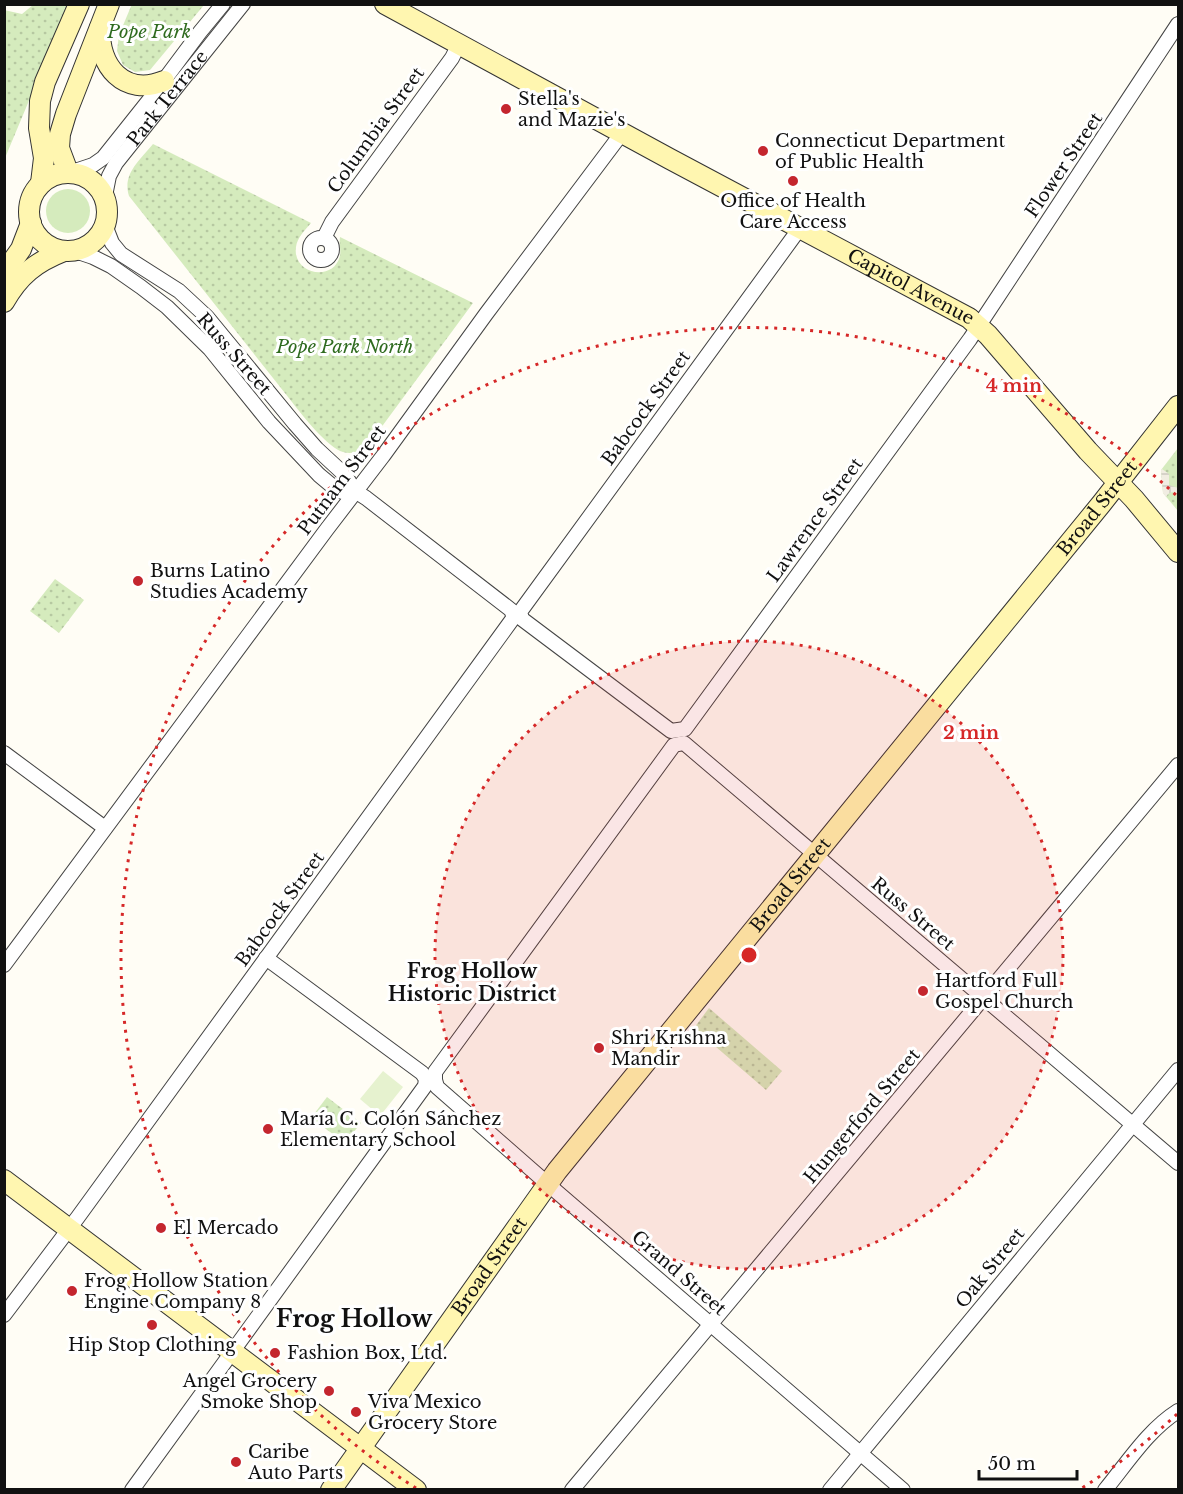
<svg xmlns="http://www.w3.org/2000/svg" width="1183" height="1494" viewBox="0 0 1183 1494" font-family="'Libre Baskerville',serif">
	<defs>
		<pattern id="park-dots" width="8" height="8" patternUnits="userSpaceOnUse" patternTransform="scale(1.5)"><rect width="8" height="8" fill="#d5ebbd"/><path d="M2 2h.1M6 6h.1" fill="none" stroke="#b6c8a1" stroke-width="1.8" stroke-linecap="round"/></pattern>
		<pattern id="plaza-grid" width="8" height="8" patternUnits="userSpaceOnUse" patternTransform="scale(1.5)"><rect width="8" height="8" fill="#f1ede2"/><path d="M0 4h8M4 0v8" fill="none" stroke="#cecac1"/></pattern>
	</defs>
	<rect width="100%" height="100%" fill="#fffdf5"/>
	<circle fill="#d5ebbd" cx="68" cy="211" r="22"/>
	<g fill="url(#park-dots)">
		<polygon points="132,4 204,4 204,5 150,70 135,72 123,65 117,51 119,35"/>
		<polygon points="33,5 69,5 5,158 4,10 22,14"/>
		<path d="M153,144l158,79c-6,7 -14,15 -15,24 -4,27 37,36 44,9 1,-6 -1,-12 0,-19l133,66 -104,141c-8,7 -16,11 -26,8 -15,-4 -41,-37 -51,-50l-163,-206c-7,-22 11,-36 24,-52z"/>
		<polygon points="1178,448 1178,511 1163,493 1161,470"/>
		<polygon points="55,579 84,600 59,633 30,611"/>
		<polygon points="709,1008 782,1071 766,1090 694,1028"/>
		<polygon points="327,1097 361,1123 345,1143 311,1118"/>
	</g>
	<polygon fill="#e6f2cf" points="383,1071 403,1087 380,1116 360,1099"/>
	<polygon fill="url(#plaza-grid)" points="1162,469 1169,474 1169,485 1178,488 1178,494 1172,492 1168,494 1166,497 1163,493 1161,470"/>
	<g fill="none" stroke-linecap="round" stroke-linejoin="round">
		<g stroke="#444" stroke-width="16">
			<g id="minor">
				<polyline points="72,172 93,165 103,158 150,99 200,32 223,4"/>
				<path id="s1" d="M105,196l4,-20 7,-13 127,-159"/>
				<polyline points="105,225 112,243 121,254 179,291 207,317 295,424 317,449 345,475 355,491"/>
				<polyline points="800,228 520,612 522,619 671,731 685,729 970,339 1178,24"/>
				<polyline points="324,238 332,222 452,58 459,44"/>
				<circle cx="321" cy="249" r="11"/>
				<polyline points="4,753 105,828"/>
				<polyline points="4,965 327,529 383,456 486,314 622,133"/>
				<polyline points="4,1315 78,1217 514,617 511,610 366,498 355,491 343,492 337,490 319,475 269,422 210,349 167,307 141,287 111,266 93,257 75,251"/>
				<polyline points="132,1490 425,1086 426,1079 422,1073 266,958"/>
				<polyline points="572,1490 1178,765"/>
				<polyline points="830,1490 1178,1070"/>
				<polyline points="903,1490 557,1192 437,1087 435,1080 435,1072 674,745 684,743 1178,1163"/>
				<path d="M1105,1490c23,-28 43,-60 73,-79"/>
			</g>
		</g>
		<g stroke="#333" stroke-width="22">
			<g id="secondary">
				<path id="s2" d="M385,4l285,155 299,159 19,17 100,116 46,48 44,53"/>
				<path d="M100,28c-2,38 24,69 64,53"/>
				<polyline points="68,172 59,148 60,134 66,114 109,4"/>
				<circle cx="68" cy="212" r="39"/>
				<polyline points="41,183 44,158 39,128 40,101 45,82 79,4"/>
				<polyline points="4,273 21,249 31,223"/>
				<path d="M4,302c15,-27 32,-40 60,-51"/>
				<polyline points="4,1180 416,1490"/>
				<path id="s3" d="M331,1490l226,-319 545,-668 76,-97"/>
			</g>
		</g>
		<use href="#minor" stroke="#fff" stroke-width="14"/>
		<use href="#secondary" stroke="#fff6b0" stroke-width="20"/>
	</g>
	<circle cx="749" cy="955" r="314" fill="#d62828" fill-opacity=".12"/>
	<g fill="none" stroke="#d62828" stroke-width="3" stroke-dasharray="3 6">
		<circle cx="749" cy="955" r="314"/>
		<path d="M1177 1414A628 628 0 0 1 1082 1488M416 1488A628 628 0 1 1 1177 496"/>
	</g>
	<g fill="#c4262e" stroke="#fff" stroke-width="2">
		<circle cx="506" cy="109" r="6"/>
		<circle cx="763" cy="151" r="6"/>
		<circle cx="793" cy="181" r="6"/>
		<circle cx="138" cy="581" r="6"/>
		<circle cx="923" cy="991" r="6"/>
		<circle cx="599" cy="1048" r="6"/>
		<circle cx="268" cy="1129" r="6"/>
		<circle cx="161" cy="1228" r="6"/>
		<circle cx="72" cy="1291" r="6"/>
		<circle cx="152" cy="1325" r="6"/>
		<circle cx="275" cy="1353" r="6"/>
		<circle cx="329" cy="1391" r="6"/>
		<circle cx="356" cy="1412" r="6"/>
		<circle cx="236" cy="1462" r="6"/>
	</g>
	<g text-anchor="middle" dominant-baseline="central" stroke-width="6" stroke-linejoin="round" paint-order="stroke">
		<g font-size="18" font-style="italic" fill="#2f6b1f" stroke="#fff">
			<text x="149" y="32">Pope Park</text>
			<text x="345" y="347">Pope Park North</text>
		</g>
		<g font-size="18" fill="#111" stroke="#fff">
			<text stroke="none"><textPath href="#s1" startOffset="118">Park Terrace</textPath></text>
			<text transform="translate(376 130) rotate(-54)">Columbia Street</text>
			<text transform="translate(1064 165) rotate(-56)">Flower Street</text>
			<text stroke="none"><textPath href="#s2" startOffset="597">Capitol Avenue</textPath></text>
			<text transform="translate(234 354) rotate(49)">Russ Street</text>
			<text transform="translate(646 408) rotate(-54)">Babcock Street</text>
			<text transform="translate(342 480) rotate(-53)">Putnam Street</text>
			<text stroke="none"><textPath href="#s3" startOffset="1246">Broad Street</textPath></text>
			<text transform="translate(815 520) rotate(-54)">Lawrence Street</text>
			<text stroke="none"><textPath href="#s3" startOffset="760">Broad Street</textPath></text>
			<text transform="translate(280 909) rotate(-54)">Babcock Street</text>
			<text transform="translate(913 914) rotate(40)">Russ Street</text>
			<text transform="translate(862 1116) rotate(-50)">Hungerford Street</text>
			<text stroke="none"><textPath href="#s3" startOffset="274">Broad Street</textPath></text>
			<text transform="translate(990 1268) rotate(-51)">Oak Street</text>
			<text transform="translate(679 1273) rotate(41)">Grand Street</text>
		</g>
		<g font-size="18" fill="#111" stroke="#fff" text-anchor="start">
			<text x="518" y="99">Stella's<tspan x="518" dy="21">and Mazie's</tspan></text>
			<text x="775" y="141">Connecticut Department<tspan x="775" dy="21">of Public Health</tspan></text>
			<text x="793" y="201" text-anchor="middle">Office of Health<tspan x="793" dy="21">Care Access</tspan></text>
			<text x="150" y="571">Burns Latino<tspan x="150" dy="21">Studies Academy</tspan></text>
			<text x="935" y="981">Hartford Full<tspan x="935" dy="21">Gospel Church</tspan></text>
			<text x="611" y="1038">Shri Krishna<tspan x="611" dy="21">Mandir</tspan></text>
			<text x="280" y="1119">María C. Colón Sánchez<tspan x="280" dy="21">Elementary School</tspan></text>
			<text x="173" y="1228">El Mercado</text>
			<text x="84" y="1281">Frog Hollow Station<tspan x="84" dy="21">Engine Company 8</tspan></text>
			<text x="152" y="1345" text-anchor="middle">Hip Stop Clothing</text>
			<text x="287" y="1353">Fashion Box, Ltd.</text>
			<text x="317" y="1381" text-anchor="end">Angel Grocery<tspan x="317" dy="21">Smoke Shop</tspan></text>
			<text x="368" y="1402">Viva Mexico<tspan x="368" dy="21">Grocery Store</tspan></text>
			<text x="248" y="1452">Caribe<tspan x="248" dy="21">Auto Parts</tspan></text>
		</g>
		<g font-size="20" font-weight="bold" fill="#111" stroke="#fff">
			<text x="472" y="971">Frog Hollow<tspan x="472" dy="23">Historic District</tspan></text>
		</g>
		<g font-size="24" font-weight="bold" fill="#111" stroke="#fff">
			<text x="354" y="1318">Frog Hollow</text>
		</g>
	</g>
	<circle cx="749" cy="955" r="9" fill="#d62828" stroke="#fff" stroke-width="3"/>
	<g font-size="18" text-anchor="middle" font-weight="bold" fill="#d62828" stroke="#fff" stroke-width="6" stroke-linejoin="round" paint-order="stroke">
		<text x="1014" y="392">4 min</text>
		<text x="971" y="739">2 min</text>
	</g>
	<rect width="1183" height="1494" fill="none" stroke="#111111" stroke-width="12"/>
	<path d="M979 1470v9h98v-9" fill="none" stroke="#111111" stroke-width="3"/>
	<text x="988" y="1470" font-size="18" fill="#111111" stroke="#ffffff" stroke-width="4.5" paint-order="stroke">50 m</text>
</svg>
